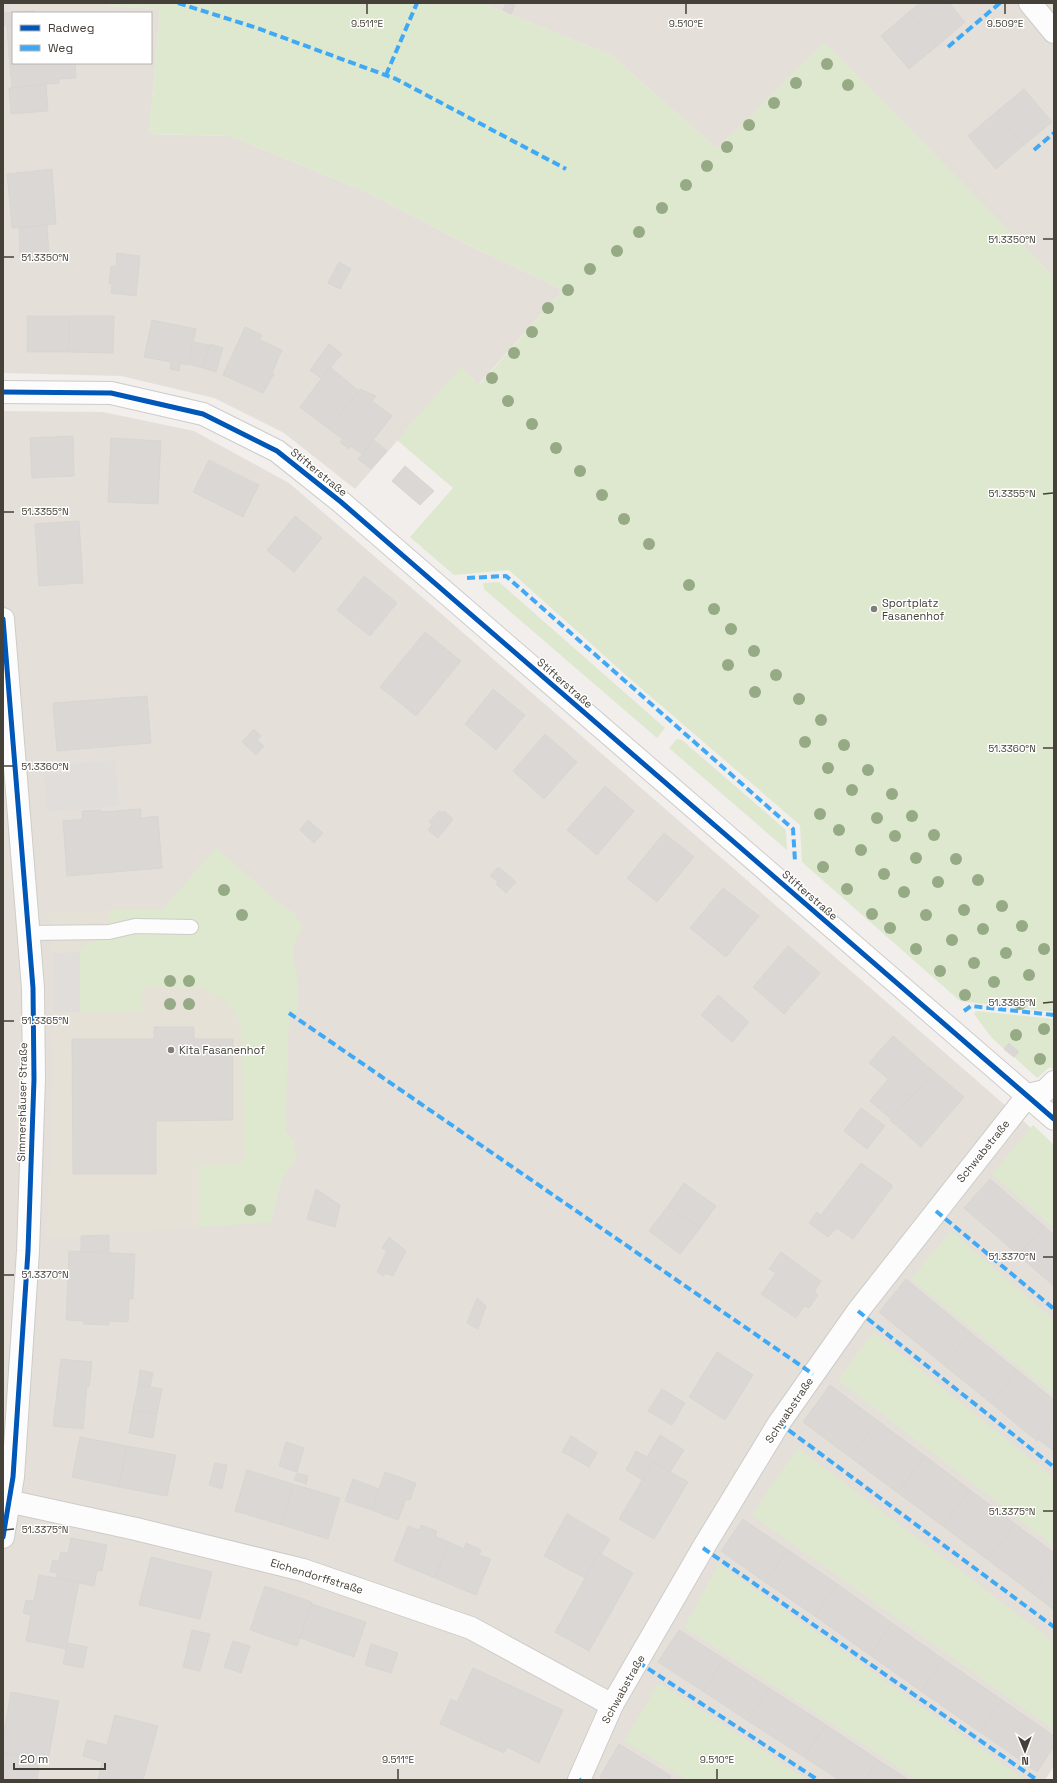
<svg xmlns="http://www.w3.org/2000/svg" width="1057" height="1783" viewBox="0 0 1057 1783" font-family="'Space Grotesk',sans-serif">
	<rect width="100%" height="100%" fill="#f1eeeb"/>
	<g fill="#e4e0d9" fill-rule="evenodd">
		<path d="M3,3h105l1,3 51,3 -11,125 81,2 134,55 107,55 92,44 -85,95 -17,-17 -106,121 -71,-56 -70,-35 -93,-22 -118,-3zM13,13h138v50h-138z"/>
		<polygon points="481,3 1054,3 1054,277 825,43 717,149 611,55"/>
		<polygon points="3,411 103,412 194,431 289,483 429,603 1054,1148 1054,1766 1045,1780 3,1780"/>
	</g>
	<polygon fill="#e6e1d7" points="216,848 289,1013 284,1167 271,1222 47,1238 54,1081 53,953 49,912 162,911"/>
	<g fill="#dee8ce">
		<polygon points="108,3 481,3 611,55 717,149 825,42 1054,277 1054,1011 1045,1011 960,1001 802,862 800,825 628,677 509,570 454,575 410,537 453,488 397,440 461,367 479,385 563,290 471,246 364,191 230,136 149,134 160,9 108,6"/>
		<polygon points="499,582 665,728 657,738 484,589 483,583"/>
		<polygon points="677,739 682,740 786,830 787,850 669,748"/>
		<path d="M216,848l63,55 16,11 7,13 -9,21v11l4,17 1,30 -3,11 -6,2 -4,113 9,9 2,18 -11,17 -3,1 -11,45 -72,5v-62l45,-1 -2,-126 -4,-22 -16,-17 -18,-11h-63v24l-32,-1 -14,2 -15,-1v-60c8,-12 16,-12 29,-12v-30h53z"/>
		<polygon points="976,1011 1054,1019 1054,1070 1050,1067 1037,1078 1014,1057 1019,1052 1009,1043 1004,1049 992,1038 974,1014"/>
		<polygon points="1033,1125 1054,1145 1054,1228 992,1174"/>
		<polygon points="951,1231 1054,1320 1054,1395 911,1279"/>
		<polygon points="873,1332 1054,1478 1054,1546 838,1380"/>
		<polygon points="798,1448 1054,1642 1054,1730 752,1515"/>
		<polygon points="719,1564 1025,1780 918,1780 684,1627"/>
		<polygon points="659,1683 807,1780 688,1780 624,1741"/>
	</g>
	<g fill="#e0dddb">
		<polygon points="115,760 119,806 47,812 44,775 70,773 69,764"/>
		<polygon points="80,952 80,1012 54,1012 53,953"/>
	</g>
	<g fill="#dad7d4" stroke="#d9d5d1">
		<polygon points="506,3 515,5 511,14 503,10"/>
		<polygon points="920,3 949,3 965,22 937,46 909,12"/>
		<polygon points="34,11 34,13 13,13 13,25 3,26 3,13"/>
		<polygon points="909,12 937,46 909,69 881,36"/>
		<polygon points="13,25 13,56 9,57 7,26"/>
		<polygon points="13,56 13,63 75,63 76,78 59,79 59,83 12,87 9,57"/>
		<polygon points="46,85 48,111 11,114 9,88"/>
		<polygon points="1024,89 1052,122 1024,145 996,112"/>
		<polygon points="996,112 1024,145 996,169 968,136"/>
		<polygon points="52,169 56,224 12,228 7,174"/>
		<polygon points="47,225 49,254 20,256 19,228"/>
		<polygon points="117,253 140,256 136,296 111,293 112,284 109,284 111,266 116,267"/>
		<polygon points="339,262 351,269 340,289 328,283"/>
		<rect x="27" y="316" width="42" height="36"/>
		<polygon points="69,316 114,316 113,353 69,352"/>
		<polygon points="152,320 196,329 188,365 180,363 179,371 170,369 171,362 144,357"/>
		<polygon points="245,327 262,335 260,340 282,350 272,373 274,374 263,393 223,375"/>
		<polygon points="193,342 209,345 203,368 188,364"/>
		<polygon points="210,344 223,348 216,372 203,368"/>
		<polygon points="329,344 342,354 321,378 310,370"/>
		<polygon points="330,367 359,391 329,429 300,407"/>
		<polygon points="360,389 376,396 372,401 392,416 362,454 351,446 349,449 340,442 343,439 329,429"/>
		<polygon points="73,436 74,476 32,478 30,438"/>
		<polygon points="111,438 161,441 158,504 108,502"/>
		<polygon points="374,440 387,451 371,469 358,459"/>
		<polygon points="209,460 259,485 243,517 193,492"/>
		<polygon points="405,466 434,491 420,505 392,481"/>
		<polygon points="295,516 322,538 294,572 267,550"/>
		<polygon points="79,521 83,583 39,586 35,524"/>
		<polygon points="364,576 397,603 370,636 337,610"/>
		<polygon points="425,632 461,661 416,716 380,687"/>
		<polygon points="493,689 525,715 496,750 465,724"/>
		<polygon points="147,696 151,743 57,751 53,703"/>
		<polygon points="254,729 261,736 257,740 264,746 256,755 242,742"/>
		<polygon points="545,734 577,762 544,799 513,771"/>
		<polygon points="605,786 634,811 597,855 567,830"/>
		<polygon points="141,809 141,818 158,816 162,868 67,876 63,821 83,819 82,811 101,810 101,812"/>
		<polygon points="439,811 443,813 444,811 453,819 438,838 428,830 432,825 429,822"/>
		<polygon points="308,820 323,833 314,843 300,830"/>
		<polygon points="664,833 694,857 657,902 627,878"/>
		<polygon points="498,867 506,873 499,882 490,876"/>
		<polygon points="506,873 516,882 506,893 496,884"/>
		<polygon points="723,888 759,916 726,957 690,928"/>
		<polygon points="788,946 820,973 784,1014 753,987"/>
		<polygon points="718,995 749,1022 732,1042 701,1015"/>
		<polygon points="154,1027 194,1027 194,1039 233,1039 233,1120 156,1121 156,1174 73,1174 72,1039 154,1039"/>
		<polygon points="893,1036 934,1072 911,1097 869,1063"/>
		<polygon points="1009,1043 1019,1052 1014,1057 1004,1049"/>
		<polygon points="934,1072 964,1097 921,1147 890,1120"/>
		<polygon points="889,1078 911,1097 891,1119 870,1101"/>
		<polygon points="861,1108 885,1126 867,1149 844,1131"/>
		<polygon points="861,1163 893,1186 853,1239 837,1228 828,1237 809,1223 817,1212 821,1215"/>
		<polygon points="990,1179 1044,1226 1018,1255 964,1208"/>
		<polygon points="684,1183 716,1206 700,1228 668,1206"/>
		<polygon points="316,1189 340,1205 335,1227 307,1219"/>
		<polygon points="668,1206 700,1228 680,1254 649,1231"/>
		<polygon points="1044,1226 1054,1235 1054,1286 1018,1255"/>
		<polygon points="109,1235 109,1253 81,1252 81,1236"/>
		<polygon points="389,1237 406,1251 393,1276 385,1273 384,1276 377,1272 387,1251 382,1248"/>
		<polygon points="69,1251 135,1254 133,1299 129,1299 128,1322 109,1321 109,1325 83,1324 84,1321 66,1320"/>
		<polygon points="781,1252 821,1281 814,1292 818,1295 809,1308 804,1306 796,1318 761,1294 776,1273 769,1269"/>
		<polygon points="906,1279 971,1333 944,1365 879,1312"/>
		<polygon points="477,1298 486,1306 478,1329 467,1323"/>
		<polygon points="971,1333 1017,1370 991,1403 944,1365"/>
		<polygon points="717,1352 753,1375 725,1420 689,1397"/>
		<polygon points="61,1359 92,1362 89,1387 87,1386 83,1429 53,1426"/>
		<polygon points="140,1370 153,1373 150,1387 138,1385"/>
		<polygon points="1017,1370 1054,1400 1054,1420 1037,1441 991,1403"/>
		<polygon points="138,1385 162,1389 157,1414 133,1410"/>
		<polygon points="830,1385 878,1421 850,1457 803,1422"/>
		<polygon points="662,1389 685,1403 672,1425 648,1411"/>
		<polygon points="133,1410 157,1414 153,1438 129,1433"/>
		<polygon points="1054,1420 1054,1451 1038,1439"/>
		<polygon points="878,1421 925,1456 898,1493 850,1457"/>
		<polygon points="660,1435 684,1450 670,1472 653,1462 643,1480 626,1470 636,1451 647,1457"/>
		<polygon points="571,1436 579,1441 570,1456 562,1452"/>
		<polygon points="80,1437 127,1446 119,1487 72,1477"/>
		<polygon points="579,1441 597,1453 589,1467 570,1456"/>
		<polygon points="286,1442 304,1448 297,1472 279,1466"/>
		<polygon points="127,1446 176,1455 167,1496 119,1487"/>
		<polygon points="925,1456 970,1490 943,1526 898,1493"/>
		<polygon points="653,1462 688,1482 654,1539 619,1519"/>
		<polygon points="215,1463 227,1465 222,1489 209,1485"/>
		<polygon points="247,1470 293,1484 282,1525 235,1511"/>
		<polygon points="385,1472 416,1483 410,1500 406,1499 398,1520 372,1510"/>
		<polygon points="297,1473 308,1476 306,1484 294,1480"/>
		<polygon points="353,1479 379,1489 372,1510 345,1501"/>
		<polygon points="293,1484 340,1498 328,1539 282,1525"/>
		<polygon points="970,1490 1015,1524 988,1560 943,1526"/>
		<polygon points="567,1514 610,1539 601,1554 599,1553 585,1578 544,1556"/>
		<polygon points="743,1519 788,1550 765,1582 721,1551"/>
		<polygon points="1015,1524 1054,1553 1054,1564 1032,1593 988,1560"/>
		<polygon points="421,1525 437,1531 435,1536 449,1542 435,1578 394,1561 408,1526 419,1530"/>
		<polygon points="71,1538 107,1545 102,1571 97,1570 94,1586 56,1578 57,1573 50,1572 53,1560 59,1561 61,1552 68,1553"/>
		<polygon points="449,1542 464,1549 466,1543 481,1550 479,1555 491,1559 476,1595 435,1578"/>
		<polygon points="788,1550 837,1584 815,1616 765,1582"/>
		<polygon points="599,1553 633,1573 589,1651 555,1632"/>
		<polygon points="151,1557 212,1572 200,1619 139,1605"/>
		<polygon points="1054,1564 1054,1610 1032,1593"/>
		<polygon points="39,1575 79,1582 66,1649 26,1641 31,1615 23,1613 26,1600 34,1601"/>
		<polygon points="837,1584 892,1623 870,1655 815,1616"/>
		<polygon points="265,1586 312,1602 297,1646 250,1630"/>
		<polygon points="312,1604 366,1622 354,1657 300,1638"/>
		<polygon points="892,1623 943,1659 921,1691 870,1655"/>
		<polygon points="192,1630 210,1634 200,1671 183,1667"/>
		<polygon points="679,1630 724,1659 703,1691 658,1662"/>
		<polygon points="233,1641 250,1646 241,1673 224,1667"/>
		<polygon points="67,1643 87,1647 83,1668 63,1664"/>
		<polygon points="371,1644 398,1653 391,1673 365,1665"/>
		<polygon points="724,1659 769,1688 748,1721 703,1691"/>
		<polygon points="943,1659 1002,1700 980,1732 921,1691"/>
		<polygon points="473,1668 563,1710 539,1763 507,1747 504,1753 440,1724 451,1699 457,1702"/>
		<polygon points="769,1688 826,1725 804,1757 748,1721"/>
		<polygon points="11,1692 59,1701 48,1760 3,1752 3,1737"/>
		<polygon points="1002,1700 1054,1736 1054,1746 1037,1772 980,1732"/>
		<polygon points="115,1715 158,1726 143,1780 98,1779 102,1762 83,1756 87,1740 107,1745"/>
		<polygon points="826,1725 878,1760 865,1780 839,1780 804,1757"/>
		<polygon points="619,1744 671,1776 669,1780 605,1780 600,1777"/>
		<polygon points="4,1753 40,1759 37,1780 3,1780"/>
		<polygon points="878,1760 909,1780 865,1780"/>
	</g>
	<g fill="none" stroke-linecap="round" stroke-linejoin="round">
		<g stroke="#ceccc9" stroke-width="16">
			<polyline id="service" points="29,933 109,932 135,926 191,927"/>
		</g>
		<g stroke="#ceccc9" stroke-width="24">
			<g id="minor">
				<polyline points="1030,3 1054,32"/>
				<polyline points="3,392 111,393 203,414 277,451 341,502 1054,1119"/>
				<polyline points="3,619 33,988 34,1079 28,1251 13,1477 3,1537"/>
				<polyline points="3,1500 136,1529 303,1570 471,1628 612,1705"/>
				<polyline points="579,1780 612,1705 703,1548 779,1423 858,1311 1028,1095 1045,1091 1054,1082"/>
			</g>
		</g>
		<use href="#service" stroke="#fdfcfc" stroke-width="14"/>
		<use href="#minor" stroke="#fdfcfc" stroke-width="22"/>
		<g stroke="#3fa9f5" stroke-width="4" stroke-dasharray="8 4" stroke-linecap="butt">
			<polyline points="178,3 257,28 396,79 566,169"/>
			<polyline points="948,47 1000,3"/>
			<polyline points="386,75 417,3"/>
			<polyline points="1034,150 1054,133"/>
			<polyline points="467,578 506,576 793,829 795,861"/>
			<polyline points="964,1011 971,1006 1054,1015"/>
			<polyline points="289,1013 813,1374"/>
			<polyline points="936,1211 1054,1309"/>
			<polyline points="858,1311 1054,1467"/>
			<polyline points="779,1423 1054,1627"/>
			<polyline points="703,1548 1037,1780"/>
			<polyline points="638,1662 818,1780"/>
			<polyline points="579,1779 580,1780"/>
		</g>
		<g stroke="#fff" stroke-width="8">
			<g id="cycleway">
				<polyline points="3,392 111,393 203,414 277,451 341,502 1054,1119"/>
				<polyline points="3,619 33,988 34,1079 28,1251 13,1477 3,1537"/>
			</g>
		</g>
		<use href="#cycleway" stroke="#0057b8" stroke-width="5"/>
	</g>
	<g fill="#95aa85">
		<circle cx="827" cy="64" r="6"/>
		<circle cx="796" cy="83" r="6"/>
		<circle cx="848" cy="85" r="6"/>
		<circle cx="774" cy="103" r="6"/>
		<circle cx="749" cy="125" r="6"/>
		<circle cx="727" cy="147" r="6"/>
		<circle cx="707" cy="166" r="6"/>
		<circle cx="686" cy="185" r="6"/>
		<circle cx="662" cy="208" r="6"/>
		<circle cx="639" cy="232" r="6"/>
		<circle cx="617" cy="251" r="6"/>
		<circle cx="590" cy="269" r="6"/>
		<circle cx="568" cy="290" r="6"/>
		<circle cx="548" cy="308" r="6"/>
		<circle cx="532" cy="332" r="6"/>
		<circle cx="514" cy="353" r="6"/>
		<circle cx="492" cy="378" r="6"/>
		<circle cx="508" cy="401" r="6"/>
		<circle cx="532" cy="424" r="6"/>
		<circle cx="556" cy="448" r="6"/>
		<circle cx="580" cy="471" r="6"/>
		<circle cx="602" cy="495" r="6"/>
		<circle cx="624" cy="519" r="6"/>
		<circle cx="649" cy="544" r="6"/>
		<circle cx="689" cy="585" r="6"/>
		<circle cx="714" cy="609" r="6"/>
		<circle cx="731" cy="629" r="6"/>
		<circle cx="754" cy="651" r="6"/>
		<circle cx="728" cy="665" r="6"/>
		<circle cx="776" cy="675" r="6"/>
		<circle cx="755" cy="692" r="6"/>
		<circle cx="799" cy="699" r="6"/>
		<circle cx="821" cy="720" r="6"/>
		<circle cx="805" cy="742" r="6"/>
		<circle cx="844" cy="745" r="6"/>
		<circle cx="828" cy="768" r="6"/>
		<circle cx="868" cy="770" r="6"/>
		<circle cx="852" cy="790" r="6"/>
		<circle cx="892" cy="794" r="6"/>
		<circle cx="820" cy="814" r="6"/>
		<circle cx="912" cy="816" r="6"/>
		<circle cx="877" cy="818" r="6"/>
		<circle cx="839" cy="830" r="6"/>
		<circle cx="934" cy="835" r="6"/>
		<circle cx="895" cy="836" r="6"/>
		<circle cx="861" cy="850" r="6"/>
		<circle cx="916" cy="858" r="6"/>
		<circle cx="956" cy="859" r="6"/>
		<circle cx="823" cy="867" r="6"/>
		<circle cx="884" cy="874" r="6"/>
		<circle cx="978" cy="880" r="6"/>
		<circle cx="938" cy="882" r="6"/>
		<circle cx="847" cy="889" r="6"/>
		<circle cx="224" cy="890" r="6"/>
		<circle cx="904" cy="892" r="6"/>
		<circle cx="1002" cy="906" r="6"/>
		<circle cx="964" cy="910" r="6"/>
		<circle cx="872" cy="914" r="6"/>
		<circle cx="242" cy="915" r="6"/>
		<circle cx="926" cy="915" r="6"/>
		<circle cx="1022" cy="926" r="6"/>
		<circle cx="890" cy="928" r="6"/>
		<circle cx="983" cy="929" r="6"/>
		<circle cx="952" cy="940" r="6"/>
		<circle cx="916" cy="949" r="6"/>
		<circle cx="1044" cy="949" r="6"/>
		<circle cx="1006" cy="953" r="6"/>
		<circle cx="974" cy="963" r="6"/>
		<circle cx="940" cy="971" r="6"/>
		<circle cx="1029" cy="975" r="6"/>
		<circle cx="170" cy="981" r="6"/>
		<circle cx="189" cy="981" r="6"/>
		<circle cx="994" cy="982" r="6"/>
		<circle cx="965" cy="995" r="6"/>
		<circle cx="170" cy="1004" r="6"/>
		<circle cx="189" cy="1004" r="6"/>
		<circle cx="1020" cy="1004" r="6"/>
		<circle cx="1044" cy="1029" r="6"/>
		<circle cx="1016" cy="1035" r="6"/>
		<circle cx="1040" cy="1059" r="6"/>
		<circle cx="250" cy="1210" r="6"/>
	</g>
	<path fill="none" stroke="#454038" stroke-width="1.5" d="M367,4v10M686,4v10M1005,4v10M1043,239h10M4,257h10M1043,494l10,-1M4,512h10M1043,748h10M4,766h10M1043,1003l10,-1M4,1021h10M1043,1257h10M4,1275h10M1043,1511h10M4,1530l10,-1M398,1769v10M717,1769v10"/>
	<g fill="#817d77" stroke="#fff" stroke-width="1.5">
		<circle cx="874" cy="609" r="4"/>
		<circle cx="171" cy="1050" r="4"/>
	</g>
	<g text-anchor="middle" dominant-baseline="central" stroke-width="3" stroke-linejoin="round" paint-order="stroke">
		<g font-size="11" fill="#454038" stroke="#fff">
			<text transform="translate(319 472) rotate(39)">Stifterstraße</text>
			<text transform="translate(565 683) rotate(41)">Stifterstraße</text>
			<text transform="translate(810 895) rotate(41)">Stifterstraße</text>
			<text transform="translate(22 1102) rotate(-89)">Simmershäuser Straße</text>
			<text transform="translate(983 1151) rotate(-51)">Schwabstraße</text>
			<text transform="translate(789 1410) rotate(-56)">Schwabstraße</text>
			<text transform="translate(317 1576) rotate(17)">Eichendorffstraße</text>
			<text transform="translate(623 1689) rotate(-61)">Schwabstraße</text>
		</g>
		<g font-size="11" fill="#454038" stroke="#fff" text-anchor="start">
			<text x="882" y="603">Sportplatz<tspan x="882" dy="13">Fasanenhof</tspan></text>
			<text x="179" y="1050">Kita Fasanenhof</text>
		</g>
	</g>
	<g font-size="10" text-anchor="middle" fill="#454038" stroke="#fff" stroke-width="3" stroke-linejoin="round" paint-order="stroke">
		<text x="367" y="27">9.511°E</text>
		<text x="686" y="27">9.510°E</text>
		<text x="1005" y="27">9.509°E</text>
		<text x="1012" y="243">51.3350°N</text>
		<text x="45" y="261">51.3350°N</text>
		<text x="1012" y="497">51.3355°N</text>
		<text x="45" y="515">51.3355°N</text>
		<text x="1012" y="752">51.3360°N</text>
		<text x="45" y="770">51.3360°N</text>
		<text x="1012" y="1006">51.3365°N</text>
		<text x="45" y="1024">51.3365°N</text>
		<text x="1012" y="1260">51.3370°N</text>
		<text x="45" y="1278">51.3370°N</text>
		<text x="1012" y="1515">51.3375°N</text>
		<text x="45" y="1533">51.3375°N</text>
		<text x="398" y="1763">9.511°E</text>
		<text x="717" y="1763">9.510°E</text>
	</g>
	<rect width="1057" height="1783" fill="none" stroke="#454038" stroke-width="8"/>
	<rect x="12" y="12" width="140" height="52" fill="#ffffff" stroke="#b5b3af"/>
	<rect x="20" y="25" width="20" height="6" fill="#0057b8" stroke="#b5b3af"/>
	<text x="48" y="32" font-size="12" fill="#454038">Radweg</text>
	<rect x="20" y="45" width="20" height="6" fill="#3fa9f5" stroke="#b5b3af"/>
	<text x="48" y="52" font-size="12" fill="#454038">Weg</text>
	<g transform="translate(1025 1751) rotate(179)" stroke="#ffffff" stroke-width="3" paint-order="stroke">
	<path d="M0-3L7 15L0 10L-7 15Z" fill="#454038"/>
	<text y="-6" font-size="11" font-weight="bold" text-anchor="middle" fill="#454038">N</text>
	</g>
	<path d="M14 1763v6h91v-6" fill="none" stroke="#454038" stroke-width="2"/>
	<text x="20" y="1763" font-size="12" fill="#454038" stroke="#ffffff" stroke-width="3" paint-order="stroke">20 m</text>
</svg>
